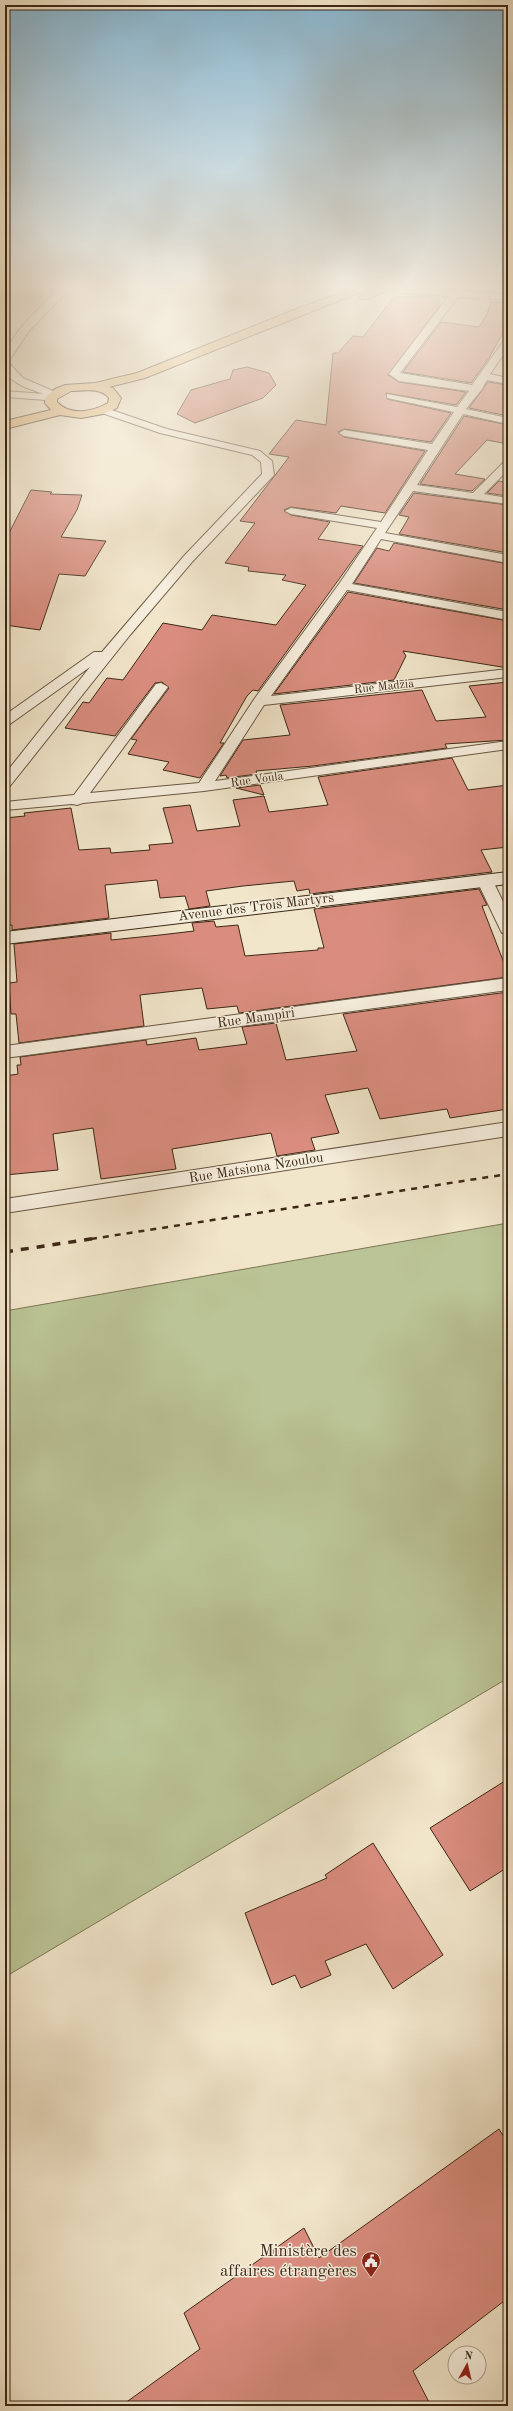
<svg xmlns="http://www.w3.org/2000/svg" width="513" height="2411" viewBox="0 0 513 2411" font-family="'Old Standard TT',serif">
	<rect width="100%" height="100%" fill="#f1e5ca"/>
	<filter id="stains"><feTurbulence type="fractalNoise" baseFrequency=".005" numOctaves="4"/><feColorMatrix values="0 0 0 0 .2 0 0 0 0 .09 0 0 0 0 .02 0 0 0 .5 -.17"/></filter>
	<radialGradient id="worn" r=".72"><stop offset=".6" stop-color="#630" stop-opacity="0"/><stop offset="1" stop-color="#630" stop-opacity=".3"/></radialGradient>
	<polygon fill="#bbc496" stroke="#7c7656" points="508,1223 508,1678 5,1977 5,1311"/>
	<g fill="#da8d7f" stroke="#3d2816">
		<polygon points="394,297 439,297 439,307 388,375 399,382 466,392 456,405 386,393 387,399 451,413 431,442 344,429 338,432 344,437 425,451 385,513 341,506 336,513 291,507 284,510 291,515 330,522 318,539 363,546 258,691 253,690 247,696 220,743 224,743 200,778 163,770 169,762 128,754 137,740 131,739 169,688 162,682 155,683 115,736 65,728 83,702 89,703 107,678 123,680 163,623 202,630 212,615 276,625 306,585 282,580 286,575 248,571 249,567 225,563 255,523 240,521 289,457 269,454 296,420 326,425 333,353 338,353 353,336 363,337"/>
		<polygon points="491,302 508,303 508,324 489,358 471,383 403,372 441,322 479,327 487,314"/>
		<polygon points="247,367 269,373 276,385 263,398 195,423 177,414 191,390 230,379 233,370"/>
		<polygon points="488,382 508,385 508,416 469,408"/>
		<polygon points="464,416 508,425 508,444 487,440 455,474 485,479 472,491 420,484"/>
		<polygon points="499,481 508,483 508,496 487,493"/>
		<polygon points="31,490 52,492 50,494 82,495 77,510 61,537 106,541 85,576 59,574 40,630 5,625 5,533 9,533"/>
		<polygon points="414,493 508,505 508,553 399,534 409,517 399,515"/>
		<polygon points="394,543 508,564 508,610 354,583 377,548 389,551"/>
		<polygon points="348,592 508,621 508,668 403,651 406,656 394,680 274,694"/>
		<polygon points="508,682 508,740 445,744 447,748 313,766 256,771 257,774 227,778 226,775 220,776 243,740 290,735 280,705 422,690 436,721 486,717 469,686"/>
		<polygon points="452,758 468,790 508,785 508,847 481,850 492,872 310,894 309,889 297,891 294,881 243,886 206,891 210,906 189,909 185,896 160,898 157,880 105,885 109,918 12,930 12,925 5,926 5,818 25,816 24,813 71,808 79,850 110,848 111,853 150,850 149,845 173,843 163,808 190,805 197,831 240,826 233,800 264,796 269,812 328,805 318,777"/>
		<polygon points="260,785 264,795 236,788"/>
		<polygon points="479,889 487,905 482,906 504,963 508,962 508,977 239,1013 237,1006 207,1009 202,988 140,995 144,1026 19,1043 16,1014 11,1014 9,983 17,982 14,944 111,933 111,940 160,935 194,931 192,923 214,921 216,927 238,925 245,956 318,950 318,948 324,948 314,909"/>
		<polygon points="508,992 508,1109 450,1118 447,1109 380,1119 368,1088 325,1095 339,1133 311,1138 315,1150 277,1156 271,1133 172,1149 176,1169 101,1179 93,1128 53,1134 58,1170 5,1175 5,1076 18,1074 17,1065 21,1065 20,1057 146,1040 147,1045 196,1038 199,1050 247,1044 242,1027 276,1023 286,1060 357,1051 343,1014"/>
		<polygon points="508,1779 508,1867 470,1891 430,1828"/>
		<polygon points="373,1843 443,1955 393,1989 366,1944 325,1961 331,1975 301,1988 295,1975 272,1985 245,1913 327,1878 325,1875"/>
		<polygon points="499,2129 508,2144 508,2298 413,2371 431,2406 121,2406 200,2349 184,2313 304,2228 319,2258"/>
	</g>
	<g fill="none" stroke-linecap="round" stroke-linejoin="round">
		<g stroke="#6a5743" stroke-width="6">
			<polyline id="lane" points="64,289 96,284"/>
		</g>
		<g stroke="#6a5743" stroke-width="2">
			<g id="street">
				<path d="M60,284h9v5l-40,42 -20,30 -4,1c0,-26 37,-56 55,-74z"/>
				<polygon points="371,284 453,291 458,284 467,284 462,291 508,294 508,300 458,297 400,373 472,385 505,339 508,338 508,348 490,374 508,378 508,384 487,380 482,389 466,409 508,418 508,424 463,414 417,485 473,493 504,462 508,461 508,470 484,494 508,498 508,504 413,491 385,533 508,555 508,563 381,539 352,584 508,612 508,620 347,590 271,696 508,669 508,677 264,705 215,781 508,741 508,749 204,791 83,803 77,805 72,804 5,810 5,802 74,795 156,684 161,683 168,687 90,793 199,783 255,698 339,584 377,528 291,514 285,511 291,508 381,522 428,450 344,436 339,433 344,430 432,444 454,412 387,398 387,394 457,407 469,391 399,381 389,374 449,296 386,292"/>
				<path d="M5,362l4,1 14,15 37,16 -5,3 -5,-1v3l-4,1 -41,-3v-6l39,3c-15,-5 -28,-9 -39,-21z"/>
				<polygon points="103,407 167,429 260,451 272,461 274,475 192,562 130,635 10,786 5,787 5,774 90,667 10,724 5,725 5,715 94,652 102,652 184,556 262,474 261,462 252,455 160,433 99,412 98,410"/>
				<polygon points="485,876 490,878 493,881 508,912 508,934 502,933 500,929 477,881 480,878"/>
				<polygon points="508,978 508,990 5,1058 5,1046"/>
				<polygon points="508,1122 508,1136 5,1213 5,1199"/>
			</g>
		</g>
		<g stroke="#3d2816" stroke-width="2">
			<polygon id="secondary" points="508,872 508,884 5,944 5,932"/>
		</g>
		<g stroke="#3d2816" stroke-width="2">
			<g id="primary">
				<path d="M365,284h16l-236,94 -36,9 4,1 8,10 -4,10 -14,6 -22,4 -21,-3 -55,14v-8l46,-11 -6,-7v-5l10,-9 10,-4 30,-2 42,-10 162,-65zM71,391c13,0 29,-4 38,7l-1,5c-16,9 -38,13 -51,-1v-3z"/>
				<polygon points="388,284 405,284 367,299 359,299 358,297"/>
			</g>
		</g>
		<use href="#lane" stroke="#f6eedd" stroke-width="5"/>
		<use href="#street" fill="#f6eedd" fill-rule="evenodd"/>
		<use href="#secondary" fill="#f6eedd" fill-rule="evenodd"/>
		<use href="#primary" fill="#e8c285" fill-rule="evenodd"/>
		<polyline stroke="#3d2816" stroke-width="2.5" stroke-dasharray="6 6" stroke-linecap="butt" points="91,1239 508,1174"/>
		<polyline stroke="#3d2816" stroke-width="3.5" stroke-dasharray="8 8" stroke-linecap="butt" points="5,1252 97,1238"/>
	</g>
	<linearGradient id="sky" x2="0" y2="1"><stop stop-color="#89b8d3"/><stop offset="0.46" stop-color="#f9f3e7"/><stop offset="1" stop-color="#f9f3e7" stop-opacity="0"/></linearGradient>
	<rect width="513" height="622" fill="url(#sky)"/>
	<defs>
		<g id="civic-pin" transform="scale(1)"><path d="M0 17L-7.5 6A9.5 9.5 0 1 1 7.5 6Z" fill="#8f2418" stroke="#f6eedd"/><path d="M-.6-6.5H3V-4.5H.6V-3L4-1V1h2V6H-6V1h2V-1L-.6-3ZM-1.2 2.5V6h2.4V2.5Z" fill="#fff"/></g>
	</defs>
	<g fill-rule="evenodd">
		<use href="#civic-pin" x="371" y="2261"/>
	</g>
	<g text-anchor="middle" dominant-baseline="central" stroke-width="3" stroke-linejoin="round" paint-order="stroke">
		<g font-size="12" fill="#3d2816" stroke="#f6eedd">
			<text transform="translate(384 687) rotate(-6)">Rue Madzia</text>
			<text transform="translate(257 780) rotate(-8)">Rue Voula</text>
		</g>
		<g font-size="14" fill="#3d2816" stroke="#f6eedd">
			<text transform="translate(256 907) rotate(-7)">Avenue des Trois Martyrs</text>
			<text transform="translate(256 1018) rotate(-8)">Rue Mampiri</text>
			<text transform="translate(256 1168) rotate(-9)">Rue Matsiona Nzoulou</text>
		</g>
		<g font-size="17" fill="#3d2816" stroke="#f6eedd" text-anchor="end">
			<text x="357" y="2251">Ministère des<tspan x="357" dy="20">affaires étrangères</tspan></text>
		</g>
	</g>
	<rect width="513" height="2411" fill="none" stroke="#f1e5ca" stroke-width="20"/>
	<rect x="6" y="6" width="501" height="2399" fill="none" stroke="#3d2816" stroke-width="2"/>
	<rect x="10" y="10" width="493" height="2391" fill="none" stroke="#3d2816"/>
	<g transform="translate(467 2365) rotate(8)"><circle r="19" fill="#f6eedd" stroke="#ac9f8d"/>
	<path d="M0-3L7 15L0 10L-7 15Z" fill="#8f2418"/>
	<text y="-6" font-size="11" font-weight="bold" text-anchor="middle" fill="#3d2816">N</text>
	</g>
	<rect width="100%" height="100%" filter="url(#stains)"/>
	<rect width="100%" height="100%" fill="url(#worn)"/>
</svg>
